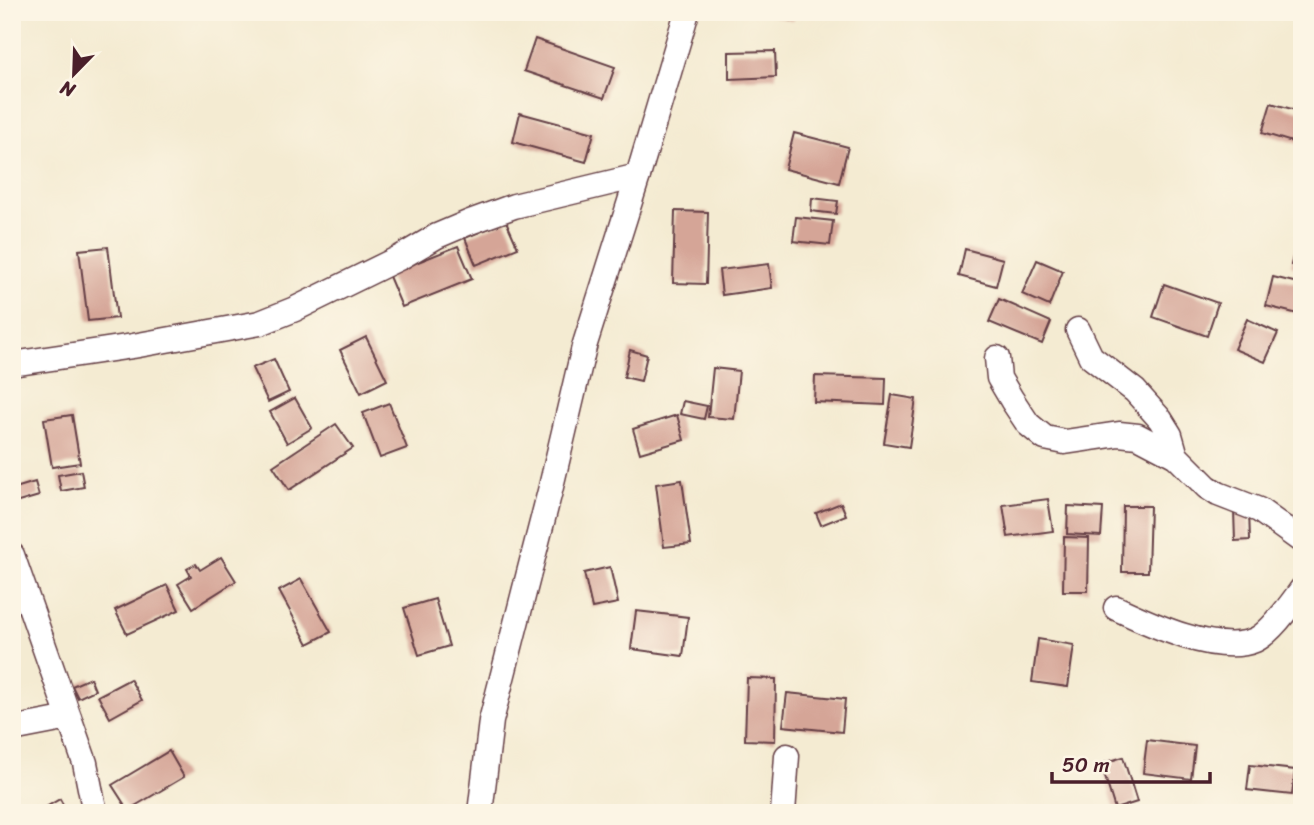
<svg xmlns="http://www.w3.org/2000/svg" width="1314" height="825" viewBox="0 0 1314 825" font-family="Sriracha,sans-serif">
	<rect width="100%" height="100%" fill="#fcf5e5"/>
	<filter id="ink" filterUnits="userSpaceOnUse"><feTurbulence type="fractalNoise" baseFrequency=".0143" numOctaves="2"/><feDisplacementMap in="SourceGraphic" scale="14" xChannelSelector="R" yChannelSelector="G"/><feConvolveMatrix kernelMatrix="1 2 1 2 8 2 1 2 1" color-interpolation-filters="sRGB"/></filter>
	<filter id="wash" filterUnits="userSpaceOnUse"><feTurbulence type="fractalNoise" baseFrequency=".00686" numOctaves="4" result="noise"/><feDisplacementMap in="SourceGraphic" scale="28" xChannelSelector="R" yChannelSelector="G"/><feGaussianBlur stdDeviation="1.57" result="paint"/><feColorMatrix in="noise" values="0 0 0 0 0 0 0 0 0 0 0 0 0 0 0 0 0 1.4 0 .05"/><feComposite in="paint" operator="in"/></filter>
	<g filter="url(#wash)">
		<rect width="100%" height="100%" fill="#f4ebd2"/>
		<g id="blocks">
			<g fill="#d5a597">
				<polygon points="759,12 795,12 793,21"/>
				<polygon points="535,39 615,67 604,98 524,71"/>
				<polygon points="775,51 776,77 729,79 729,52"/>
				<polygon points="1271,103 1302,112 1302,145 1262,133"/>
				<polygon points="520,113 594,133 586,162 513,142"/>
				<polygon points="794,133 848,147 839,183 785,169"/>
				<polygon points="812,198 838,201 836,214 811,211"/>
				<polygon points="675,211 708,212 706,284 673,283"/>
				<polygon points="796,217 833,221 830,245 793,241"/>
				<polygon points="506,221 518,248 476,265 465,238"/>
				<polygon points="1296,245 1302,247 1302,268 1291,265"/>
				<polygon points="458,246 472,279 402,307 388,274"/>
				<polygon points="108,247 117,318 88,321 79,250"/>
				<polygon points="965,249 1003,259 996,286 959,276"/>
				<polygon points="1037,260 1063,271 1049,306 1022,294"/>
				<polygon points="769,264 772,288 722,295 719,270"/>
				<polygon points="1273,277 1302,284 1302,315 1266,306"/>
				<polygon points="1164,284 1218,303 1207,336 1153,317"/>
				<polygon points="999,299 1051,322 1042,344 989,322"/>
				<polygon points="1247,319 1278,333 1265,362 1234,349"/>
				<polygon points="366,337 387,380 361,393 340,350"/>
				<polygon points="630,350 647,355 641,381 624,377"/>
				<polygon points="274,359 289,392 268,402 252,368"/>
				<polygon points="713,368 739,371 734,419 708,417"/>
				<polygon points="815,376 886,378 885,405 814,402"/>
				<polygon points="892,395 916,399 909,447 884,443"/>
				<polygon points="295,398 312,428 287,443 270,412"/>
				<polygon points="683,401 707,406 704,419 680,414"/>
				<polygon points="389,403 407,448 380,458 363,413"/>
				<polygon points="72,415 80,463 52,467 44,419"/>
				<polygon points="677,415 684,440 640,453 633,429"/>
				<polygon points="336,424 353,448 289,490 273,466"/>
				<polygon points="81,471 84,487 61,491 58,475"/>
				<polygon points="682,480 691,544 664,547 656,484"/>
				<polygon points="35,482 39,496 15,503 12,489"/>
				<polygon points="1048,499 1053,531 1008,537 1003,505"/>
				<polygon points="841,503 846,515 821,525 816,513"/>
				<polygon points="1068,506 1103,508 1101,536 1067,534"/>
				<polygon points="1123,506 1150,506 1148,572 1122,572"/>
				<polygon points="1234,510 1249,510 1250,540 1235,541"/>
				<polygon points="1064,537 1089,538 1088,591 1063,591"/>
				<polygon points="221,557 236,581 193,608 178,584 191,576 187,569 196,564 200,570"/>
				<polygon points="610,567 618,603 592,608 584,573"/>
				<polygon points="301,579 331,632 308,644 279,591"/>
				<polygon points="167,585 179,610 127,634 115,610"/>
				<polygon points="435,599 449,646 419,655 404,608"/>
				<polygon points="636,611 688,617 683,656 631,649"/>
				<polygon points="1038,639 1074,645 1068,687 1032,682"/>
				<polygon points="90,678 95,690 78,698 72,686"/>
				<polygon points="747,678 776,679 775,741 745,740"/>
				<polygon points="130,679 142,700 110,718 98,696"/>
				<polygon points="787,693 845,699 842,732 783,726"/>
				<polygon points="1147,740 1195,746 1191,779 1143,773"/>
				<polygon points="169,751 184,777 128,810 112,785"/>
				<polygon points="1123,757 1137,802 1115,809 1101,764"/>
				<polygon points="1250,765 1295,770 1292,795 1247,790"/>
				<polygon points="60,799 66,810 60,813 42,813 41,810"/>
			</g>
		</g>
	</g>
	<g filter="url(#ink)">
		<use href="#blocks" fill-opacity="0" stroke="#643e44" stroke-width="2"/>
		<g fill="none" stroke-linecap="round" stroke-linejoin="round">
			<g stroke="#643e44" stroke-width="27">
				<g id="minor">
					<polyline points="1078,330 1091,357 1135,391 1160,419 1170,435 1176,456"/>
					<polyline points="997,358 999,378 1012,400 1028,424 1045,438 1065,442 1119,434 1138,436 1176,456 1207,487 1218,494 1259,510 1302,541"/>
					<polyline points="12,364 133,346 260,323 295,309 401,257 437,236 470,222 514,206 638,176"/>
					<polyline points="12,555 85,763 95,813"/>
					<path d="M1116,608c34,16 102,48 139,32 16,-7 36,-36 47,-51"/>
					<polyline points="12,729 69,718"/>
					<polyline points="480,813 491,721 550,491 584,347 638,176 687,12"/>
					<polyline points="783,813 787,756"/>
				</g>
			</g>
			<use href="#minor" stroke="#fff" stroke-width="24"/>
		</g>
	</g>
	<rect width="1314" height="825" fill="none" stroke="#fcf5e5" stroke-width="42"/>
	<g transform="translate(74 74) rotate(203)" stroke="#fcf5e5" stroke-width="5" paint-order="stroke">
	<path d="M0-5L12 26L0 18L-12 26Z" fill="#4a1f2b"/>
	<text y="-10" font-size="19" font-weight="bold" text-anchor="middle" fill="#4a1f2b">N</text>
	</g>
	<path d="M1052 772v10h158v-10" fill="none" stroke="#4a1f2b" stroke-width="3.5"/>
	<text x="1062" y="772" font-size="21" fill="#4a1f2b" stroke="#fcf5e5" stroke-width="5" paint-order="stroke">50 m</text>
</svg>
